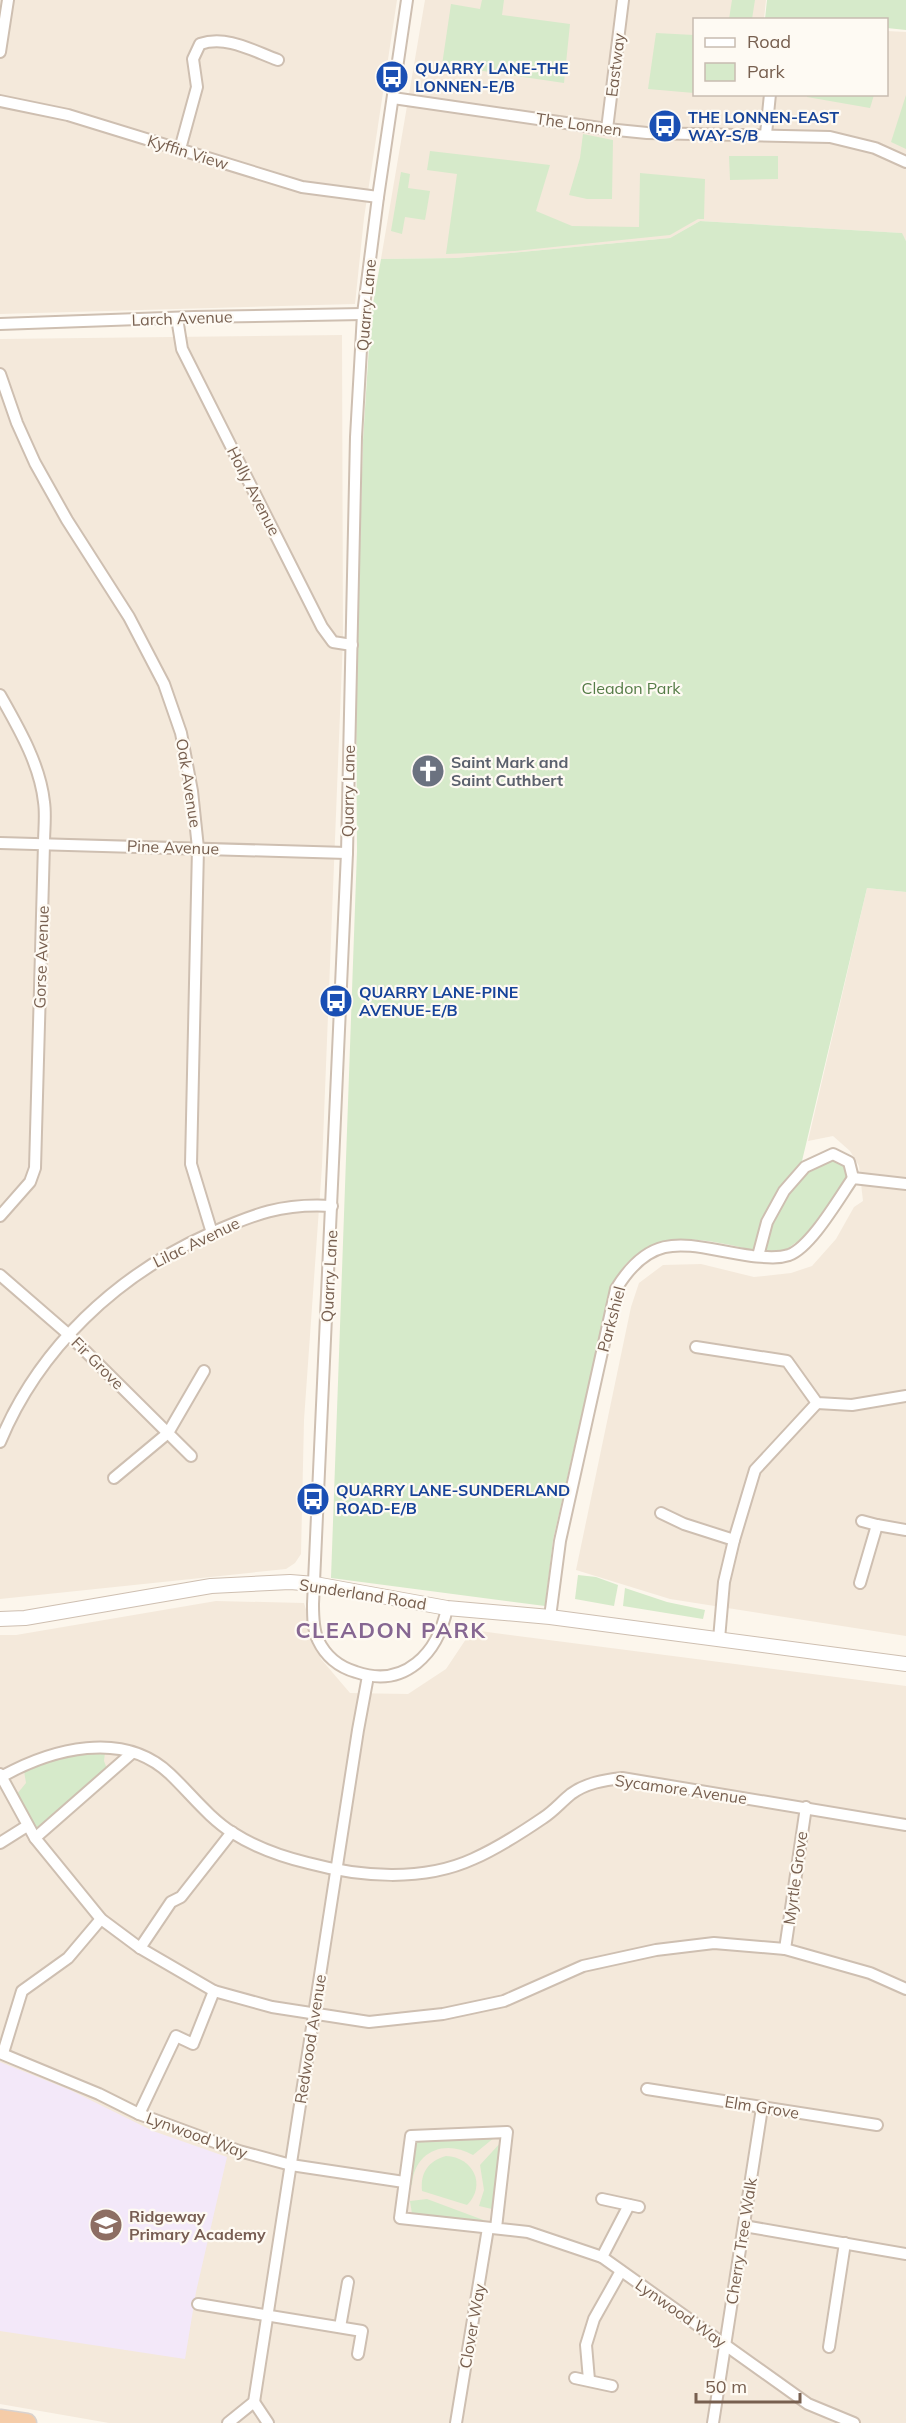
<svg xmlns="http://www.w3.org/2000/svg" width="906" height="2423" viewBox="0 0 906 2423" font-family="Mulish,sans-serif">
	<rect width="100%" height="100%" fill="#fcf6ec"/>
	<g fill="#f4e9db">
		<polygon points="0,0 397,0 364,218 355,304 0,314"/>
		<polygon points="425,0 766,0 764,19 694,20 694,94 886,94 887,31 906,32 906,241 901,233 700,221 670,238 456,258 381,259"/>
		<polygon points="342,335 343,638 322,1166 304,1420 301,1554 295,1563 286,1569 0,1599 0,339"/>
		<polygon points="867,888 906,892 906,1636 670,1599 576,1570 631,1307 639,1283 663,1265 701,1264 754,1277 791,1273 812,1266 836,1239 854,1207 863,1201 859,1166 850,1151 833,1136 808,1141"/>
		<polygon points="216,1601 304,1603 321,1659 350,1693 408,1694 446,1669 472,1630 906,1686 906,2423 109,2423 0,2404 0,1635 16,1635"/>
	</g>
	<polygon fill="#f3e8f9" points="0,2062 70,2090 153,2131 227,2157 196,2292 185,2359 0,2331"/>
	<g fill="#d6eaca">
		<polygon points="482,0 504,0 502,15 570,24 564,83 442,65 451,4 480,9"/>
		<polygon points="732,0 755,0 752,19 729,19"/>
		<polygon points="767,0 906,0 906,30 887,28 886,20 765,19"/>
		<polygon points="656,33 694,35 694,93 648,89"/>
		<polygon points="807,95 874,94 874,95 870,108 807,97"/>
		<polygon points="906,95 906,149 891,142"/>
		<polygon points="583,134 613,140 612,199 587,199 569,195 580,158"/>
		<polygon points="430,151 550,165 536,211 572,226 639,227 640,173 705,179 704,219 698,219 670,235 515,251 446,254 457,174 427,170"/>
		<polygon points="729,156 778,156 778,179 730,180"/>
		<polygon points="401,172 410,174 408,188 430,191 425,220 405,217 402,234 391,231"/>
		<path d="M700,221l202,12 4,8v651l-39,-4 -65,273c-25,29 -38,52 -49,89 -46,-10 -91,-23 -128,15 -6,7 -11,16 -15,24l-57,251 -8,66 -214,-28 26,-727 -1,-166 7,-245 8,-125 10,-56 75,-1 214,-20z"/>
		<path d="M832,1160l14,4 3,12 -40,57 -22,16 -17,4 -6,-4c7,-26 23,-63 46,-79 6,-4 15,-7 22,-10z"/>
		<polygon points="578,1575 596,1577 618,1585 614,1606 575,1599"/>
		<polygon points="625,1588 667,1602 705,1610 703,1619 623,1606"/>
		<path d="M105,1752l-1,9 3,8 -72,61 -18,-36 9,-11 -2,-12c27,-11 53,-17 81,-19z"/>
		<path d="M495,2137l-22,18c-28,-16 -59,-4 -61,30l-4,-1 6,-44z"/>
		<polygon points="503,2140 492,2209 479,2206 484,2190 480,2165"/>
		<path d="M446,2156c27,1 41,29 21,49l-45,-14c-2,-18 6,-30 24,-35z"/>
		<polygon points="427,2199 486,2221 484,2224 412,2214 410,2201"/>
	</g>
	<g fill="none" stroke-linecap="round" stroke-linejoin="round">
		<g stroke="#cebfb1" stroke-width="14">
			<g id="minor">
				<path d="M407,0l-29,197 -15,117 -7,123 -9,416 -34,751c0,12 0,26 5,36 8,17 21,27 38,32 49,17 82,-19 91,-64"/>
				<polyline points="0,52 8,0"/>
				<polyline points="393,98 607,129 647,133 830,137 875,148 906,162"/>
				<polyline points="0,101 68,115 302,187 378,197"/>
				<polyline points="607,129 623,0"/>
				<polyline points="766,134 770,94"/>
				<path d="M180,149l17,-62 -4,-28 7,-15c27,-9 53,7 78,16"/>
				<polyline points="177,318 182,349 322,627 333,642 352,645"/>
				<polyline points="0,324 194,317 363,314"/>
				<polyline points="0,374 17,423 35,463 67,520 129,617 164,684 181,733 192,791 198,848 191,1164 212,1233"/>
				<path d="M0,695c18,32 40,69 44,107 2,13 0,28 0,42l-9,324 -5,14 -30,34"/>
				<polyline points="0,843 347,853"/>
				<polyline points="758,1256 767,1222 784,1191 805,1167 833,1154 849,1162 853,1178"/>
				<polyline points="0,1275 68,1334 191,1456"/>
				<polyline points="696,1347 787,1361 817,1403 852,1405 906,1396"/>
				<path d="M0,1442c39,-94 117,-167 209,-208 45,-20 73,-31 123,-28"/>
				<polyline points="114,1478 168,1433 204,1371"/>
				<polyline points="661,1513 684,1524 734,1540 755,1470 817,1403"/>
				<polyline points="877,1525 906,1530"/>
				<polyline points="860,1583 877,1525 862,1521"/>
				<path d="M550,1617l10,-76 56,-252c39,-64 75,-41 136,-33 12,1 25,3 37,-1 22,-8 50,-57 64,-77l53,6"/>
				<polyline points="719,1639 724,1582 734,1540"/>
				<polyline points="0,1774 35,1838 101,1919 140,1948 214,1991 272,2007 369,2022 443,2014 504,2001 583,1966 656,1950 714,1943 785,1949 870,1973 906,1989"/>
				<path d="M1,1777c50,-28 122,-48 169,-3 21,20 39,44 63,59 22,14 50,24 75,30 52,14 115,19 165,-4 25,-11 48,-26 70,-41 11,-7 18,-16 28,-24 15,-11 33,-14 51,-16l284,47"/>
				<polyline points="35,1838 132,1753"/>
				<polyline points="0,1843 27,1826"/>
				<polyline points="140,1948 171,1902 181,1897 232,1832"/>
				<polyline points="785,1949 806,1807"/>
				<polyline points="0,2053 99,2094 139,2114 239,2151 291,2165 404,2182"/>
				<polyline points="3,2053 22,1991 68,1958 101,1919"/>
				<polyline points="647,2089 877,2125"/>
				<polyline points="139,2114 176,2036 193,2044 214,1991"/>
				<polyline points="602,2199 639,2207"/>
				<polyline points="744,2226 906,2254"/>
				<polyline points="496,2228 507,2132 411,2136 400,2218 528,2232 602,2257 808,2404 854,2423"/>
				<polyline points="602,2257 629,2205"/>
				<polyline points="198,2304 362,2331 358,2354"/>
				<polyline points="340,2327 348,2282"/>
				<polyline points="829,2347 845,2243"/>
				<polyline points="575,2378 612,2386"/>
				<polyline points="589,2380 586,2345 594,2319 621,2271"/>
				<polyline points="254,2402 268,2423"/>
				<polyline points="228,2423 254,2402 358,1730 368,1676"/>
				<polyline points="456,2423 488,2228"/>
				<polyline points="713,2423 762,2108"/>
			</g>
		</g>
		<g stroke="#cebfb1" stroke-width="16">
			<polyline id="tertiary" points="0,1619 25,1618 211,1586 290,1582 315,1584 447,1608 550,1617 906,1664"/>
		</g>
		<g stroke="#d9d2ce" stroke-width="21">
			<polyline id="trunk" points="0,2419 27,2423"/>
		</g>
		<use href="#minor" stroke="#fff" stroke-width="10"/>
		<use href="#tertiary" stroke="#fff" stroke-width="14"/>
		<use href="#trunk" stroke="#f5cca8" stroke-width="18"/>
	</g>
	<defs>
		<g id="bus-disc" transform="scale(1.725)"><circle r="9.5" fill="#1a4fb4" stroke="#fefaf3"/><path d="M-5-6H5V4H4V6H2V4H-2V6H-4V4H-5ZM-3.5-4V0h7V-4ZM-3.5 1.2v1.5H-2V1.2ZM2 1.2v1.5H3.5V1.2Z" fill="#fff"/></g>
		<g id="church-disc" transform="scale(1.725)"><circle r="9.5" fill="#6b7280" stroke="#fefaf3"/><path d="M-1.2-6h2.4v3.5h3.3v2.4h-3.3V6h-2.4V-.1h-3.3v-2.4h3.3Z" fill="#fff"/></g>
		<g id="school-disc" transform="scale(1.725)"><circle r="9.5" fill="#8d6e63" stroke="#fefaf3"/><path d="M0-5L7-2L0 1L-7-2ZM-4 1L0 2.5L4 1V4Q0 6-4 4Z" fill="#fff"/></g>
	</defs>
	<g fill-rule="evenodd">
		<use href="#bus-disc" x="392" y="77"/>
		<use href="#bus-disc" x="665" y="126"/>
		<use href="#church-disc" x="428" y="771"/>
		<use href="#bus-disc" x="336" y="1001"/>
		<use href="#bus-disc" x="313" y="1499"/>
		<use href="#school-disc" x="106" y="2225"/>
	</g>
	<g text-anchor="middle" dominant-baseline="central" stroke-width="4.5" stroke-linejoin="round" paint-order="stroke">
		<g font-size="16" fill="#775f4f" stroke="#fefaf3">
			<text transform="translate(615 65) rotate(-83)">Eastway</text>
			<text transform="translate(579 124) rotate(8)">The Lonnen</text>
			<text transform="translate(188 152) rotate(17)">Kyffin View</text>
			<text transform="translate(366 305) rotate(-85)">Quarry Lane</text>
			<text transform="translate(182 318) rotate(-2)">Larch Avenue</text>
			<text transform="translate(254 491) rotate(63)">Holly Avenue</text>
			<text transform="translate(189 783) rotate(81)">Oak Avenue</text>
			<text transform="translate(348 791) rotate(-89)">Quarry Lane</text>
			<text transform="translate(173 847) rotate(2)">Pine Avenue</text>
			<text transform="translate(41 957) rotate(-88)">Gorse Avenue</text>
			<text transform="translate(196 1242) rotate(-26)">Lilac Avenue</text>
			<text transform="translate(329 1276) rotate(-87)">Quarry Lane</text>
			<text transform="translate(611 1319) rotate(-75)">Parkshiel</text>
			<text transform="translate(98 1363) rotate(45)">Fir Grove</text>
			<text transform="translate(363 1594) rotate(9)">Sunderland Road</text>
			<text transform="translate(681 1789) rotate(8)">Sycamore Avenue</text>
			<text transform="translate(795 1878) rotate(-82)">Myrtle Grove</text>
			<text transform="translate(310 2039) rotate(-81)">Redwood Avenue</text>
			<text transform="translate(762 2107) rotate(9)">Elm Grove</text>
			<text transform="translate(197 2135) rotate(20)">Lynwood Way</text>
			<text transform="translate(741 2241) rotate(-81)">Cherry Tree Walk</text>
			<text transform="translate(681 2313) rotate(35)">Lynwood Way</text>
			<text transform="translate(472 2326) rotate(-80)">Clover Way</text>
		</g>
		<g font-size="16" font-weight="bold" fill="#164399" stroke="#fefaf3" text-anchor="start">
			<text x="415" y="68">QUARRY LANE-THE<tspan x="415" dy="18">LONNEN-E/B</tspan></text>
			<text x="688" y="117">THE LONNEN-EAST<tspan x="688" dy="18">WAY-S/B</tspan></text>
			<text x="359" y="992">QUARRY LANE-PINE<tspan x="359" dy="18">AVENUE-E/B</tspan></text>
			<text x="336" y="1490">QUARRY LANE-SUNDERLAND<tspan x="336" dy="18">ROAD-E/B</tspan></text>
		</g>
		<g font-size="16" fill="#557c47" stroke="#fefaf3">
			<text x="631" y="688">Cleadon Park</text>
		</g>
		<g font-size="16" font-weight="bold" fill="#5b616d" stroke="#fefaf3" text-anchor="start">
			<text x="451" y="762">Saint Mark and<tspan x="451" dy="18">Saint Cuthbert</tspan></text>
		</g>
		<g font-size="16" font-weight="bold" fill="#785e54" stroke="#fefaf3" text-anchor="start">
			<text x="129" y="2216">Ridgeway<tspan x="129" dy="18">Primary Academy</tspan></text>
		</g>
		<g font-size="22" font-weight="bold" letter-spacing="1.5" fill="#866792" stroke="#fefaf3">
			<text x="391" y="1630">CLEADON PARK</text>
		</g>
	</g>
	<rect x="693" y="18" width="195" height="78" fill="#fefaf3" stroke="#c8bcb1" stroke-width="1.5"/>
	<rect x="705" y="38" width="30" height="9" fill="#ffffff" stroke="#c8bcb1" stroke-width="1.5"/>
	<text x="747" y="48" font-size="18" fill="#775f4f">Road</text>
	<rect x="705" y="63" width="30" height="18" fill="#d6eaca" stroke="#c8bcb1" stroke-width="1.5"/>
	<text x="747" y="78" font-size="18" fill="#775f4f">Park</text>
	<path d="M696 2393v9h104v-9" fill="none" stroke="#775f4f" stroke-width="3"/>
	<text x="705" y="2393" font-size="18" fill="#775f4f" stroke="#fefaf3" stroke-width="4.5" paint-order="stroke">50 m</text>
</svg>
